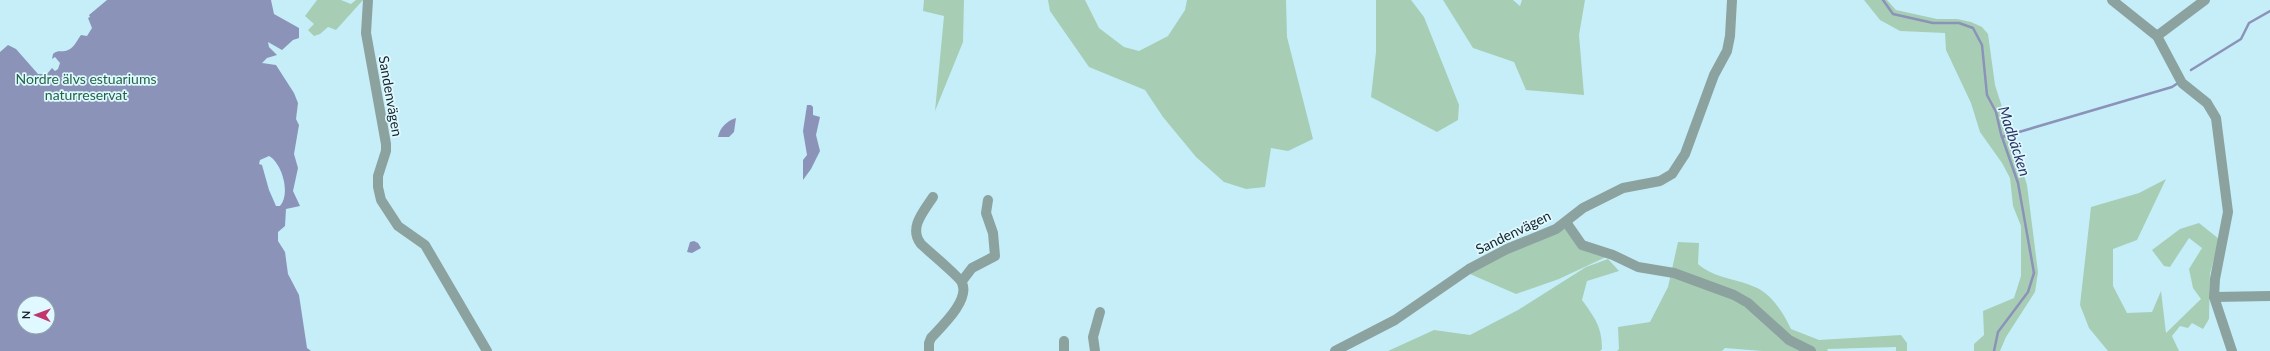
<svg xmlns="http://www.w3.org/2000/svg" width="2270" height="351" viewBox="0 0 2270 351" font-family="Lato,sans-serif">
	<rect width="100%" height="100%" fill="#c5eef9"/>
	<g fill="#a7ceb5">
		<polygon points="317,0 341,0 351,4 356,0 363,0 336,30 328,27 320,34 314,36 308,30 314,24 305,16"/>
		<polygon points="924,0 964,0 963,42 935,111 944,16 923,11"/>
		<polygon points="1048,0 1085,0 1099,28 1124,47 1139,51 1168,36 1185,10 1187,0 1286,0 1287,37 1313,139 1288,151 1271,148 1265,187 1246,189 1224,182 1196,157 1163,117 1145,90 1089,67 1050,11"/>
		<polygon points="1376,0 1411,0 1424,17 1459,105 1458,120 1437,132 1371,97 1376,52"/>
		<polygon points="1443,0 1513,0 1520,6 1522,0 1585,0 1579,35 1584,95 1526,90 1514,62 1473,48"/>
		<polygon points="1864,0 1887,0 1896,10 1937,19 1957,19 1971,22 1982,27 1988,34 1995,85 2027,185 2038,272 2035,292 2006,337 2000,351 1974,351 1974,344 1984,335 1983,311 2014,298 2021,276 2021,226 2013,206 2010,178 2002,163 1980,132 1971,103 1946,50 1945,33 1900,31 1880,20"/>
		<polygon points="2166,179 2137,240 2113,249 2113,286 2127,313 2152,312 2161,291 2166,333 2201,299 2193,288 2189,269 2202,248 2189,238 2170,267 2164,266 2152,250 2180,229 2199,223 2219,239 2210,274 2209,319 2203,329 2192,323 2188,328 2180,326 2172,336 2179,351 2108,351 2089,328 2080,305 2091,207 2139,193"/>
		<polygon points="1562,229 1567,229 1608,256 1559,279 1516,294 1470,274 1487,263"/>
		<path d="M1678,242l21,1 -1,21c18,15 37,14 57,23 17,7 29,27 36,42l28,11 82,-5 6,8v8h-11v-4l-69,2 1,2h-66l-37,-3 -3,3h-105l2,-2 -1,-22 32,-5 18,-35z"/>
		<path d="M1608,259l11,12 -32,10 -5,19c13,18 20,27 20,49l-2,2h-212l46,-21 36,5 48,-25 68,-43z"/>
	</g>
	<g fill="#8b93b8" fill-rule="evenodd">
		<path d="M107,0h164l3,14 25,14v10l-6,2 -11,10 -14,-8 1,5 8,8 -10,3 -5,5 14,2 18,28 4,10 -2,16 3,6 -5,29 4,14 -5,23 7,15 -14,3 -1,17 -7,6v9l7,11 3,22 11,21 8,53 4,3h-311v-299l8,-7 8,4 22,25h9l5,-6 3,3 3,-2 2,-6 -5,-6 -3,2 1,-5c5,-5 9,-1 15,-4 6,-2 9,-10 13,-15l6,1 5,-8 -4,-10 2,-1 -1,-2zM269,156c13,7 22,38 11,50h-4l-7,-16 -7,-25 -3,-1 1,-4zM24,303h24v24h-24z"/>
		<polygon points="807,105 811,105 813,107 813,115 820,117 816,135 820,151 811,169 803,180 803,160 807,155 803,131"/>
		<path d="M736,118l-2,14 -5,5h-11c2,-10 9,-16 18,-19z"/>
		<polygon points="694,241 698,243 701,248 692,253 687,252 690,242"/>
	</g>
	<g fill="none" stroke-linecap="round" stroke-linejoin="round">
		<g stroke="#8b93b8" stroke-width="2.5">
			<polyline points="1883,0 1893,14 1933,23 1959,23 1973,28 1982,45 1987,95 1996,112 2001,134 2018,183 2034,273 2028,292 1998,332 1994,351"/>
			<polyline points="2191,70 2241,39 2249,23 2270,11"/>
			<polyline points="2002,137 2172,87 2178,83"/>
		</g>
		<g stroke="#8ca29f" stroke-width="10">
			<polyline points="368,0 366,33 386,144 386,151 378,176 378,187 381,200 398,226 425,245 487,351"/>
			<polyline points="2112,0 2157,36 2182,83 2207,103 2216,118 2228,212 2215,279 2214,297 2232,351"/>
			<polyline points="2157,36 2205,0"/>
			<polyline points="1566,222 1582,245 1613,255 1638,267 1674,273 1734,295 1748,303 1789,340 1811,351"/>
			<polyline points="962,281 972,268 995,256 993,233 986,213 988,200"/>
			<polyline points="2214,297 2270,296"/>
			<path d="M929,351v-8l2,-5c11,-12 39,-38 31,-55 -2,-6 -34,-32 -41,-39 -13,-16 3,-33 12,-47"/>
			<polyline points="1064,351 1064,341"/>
			<polyline points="1095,351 1093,337 1100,312"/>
			<polyline points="1335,351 1395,320 1469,269 1507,249 1556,229 1583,208 1623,188 1660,181 1672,174 1685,154 1714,75 1727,51 1730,36 1732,0"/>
		</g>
	</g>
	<g text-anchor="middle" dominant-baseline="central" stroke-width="3.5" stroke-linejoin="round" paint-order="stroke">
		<g font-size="14" fill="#246443" stroke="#e0f8ff">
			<text x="86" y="78">Nordre älvs estuariums<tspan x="86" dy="16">naturreservat</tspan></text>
		</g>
		<g font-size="14" fill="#142428" stroke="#e0f8ff">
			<text transform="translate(391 96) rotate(80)">Sandenvägen</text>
			<text transform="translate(1513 232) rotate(-26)">Sandenvägen</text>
		</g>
		<g font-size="15" font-style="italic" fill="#2b3364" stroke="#e0f8ff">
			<text transform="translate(2015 141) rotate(72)">Madbäcken</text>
		</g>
	</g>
	<g transform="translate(36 315) rotate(271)"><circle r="19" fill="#e0f8ff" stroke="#8ea3a9"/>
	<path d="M0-3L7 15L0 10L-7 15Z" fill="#c2366b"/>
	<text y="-6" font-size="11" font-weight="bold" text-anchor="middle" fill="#142428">N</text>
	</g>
</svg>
